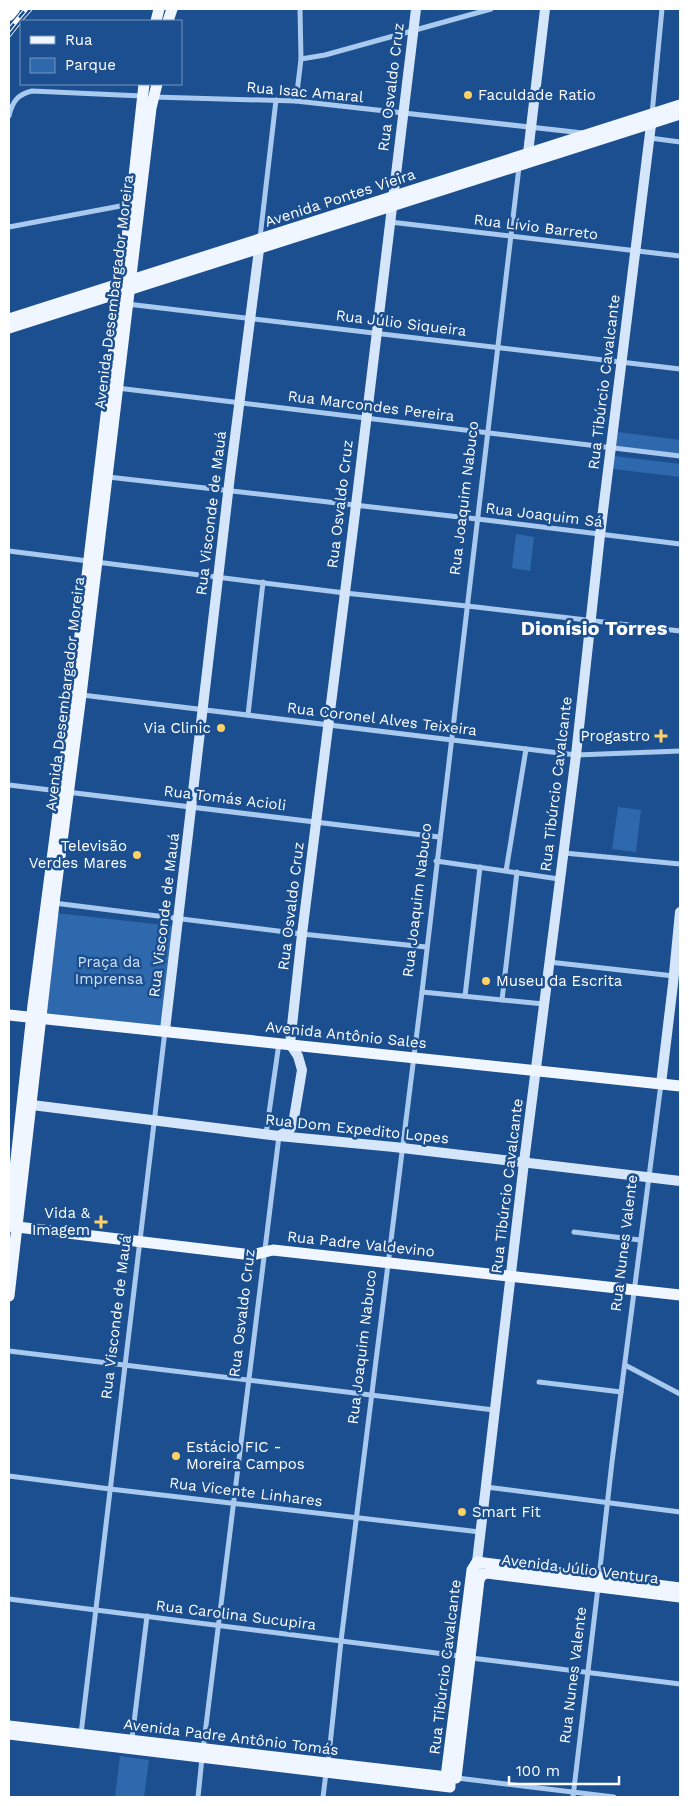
<svg xmlns="http://www.w3.org/2000/svg" width="689" height="1806" viewBox="0 0 689 1806" font-family="'Work Sans',sans-serif">
	<rect width="100%" height="100%" fill="#1b4f8f"/>
	<g fill="#2e69ad">
		<polygon points="618,432 680,440 680,454 616,446"/>
		<polygon points="615,456 680,464 680,477 613,469"/>
		<polygon points="516,534 534,537 530,571 512,568"/>
		<polygon points="618,807 641,810 636,852 612,849"/>
		<polygon points="56,913 173,926 161,1027 45,1014"/>
		<polygon points="120,1756 149,1760 144,1797 115,1797"/>
	</g>
	<g fill="none" stroke-linecap="round" stroke-linejoin="round">
		<g stroke="#a9c9ee" stroke-width="5">
			<polyline points="301,59 325,55 491,9"/>
			<polyline points="153,97 296,101 583,133"/>
			<polyline points="296,101 301,59 300,9"/>
			<polyline points="652,114 662,9"/>
			<path d="M9,116c3,-14 9,-22 23,-25l110,5"/>
			<polyline points="650,138 680,142"/>
			<polyline points="390,222 680,256"/>
			<polyline points="9,227 131,204"/>
			<polyline points="260,238 276,100"/>
			<polyline points="127,304 680,369"/>
			<polyline points="117,388 680,456"/>
			<polyline points="108,477 486,520 680,544"/>
			<polyline points="9,551 88,561"/>
			<polyline points="96,562 345,593 476,607 680,631"/>
			<polyline points="82,695 576,755 680,751"/>
			<polyline points="248,715 263,582"/>
			<polyline points="9,785 439,837"/>
			<polyline points="564,853 680,864"/>
			<polyline points="436,861 559,879"/>
			<polyline points="506,871 526,749"/>
			<polyline points="54,903 302,934 426,947"/>
			<polyline points="549,962 674,976"/>
			<polyline points="422,992 544,1004"/>
			<polyline points="465,996 480,867"/>
			<polyline points="502,1000 517,872"/>
			<polyline points="266,1134 279,1043"/>
			<polyline points="574,1232 640,1240"/>
			<polyline points="9,1351 494,1410"/>
			<polyline points="625,1365 680,1394"/>
			<polyline points="539,1382 621,1392"/>
			<polyline points="9,1476 110,1489 480,1532"/>
			<polyline points="486,1487 680,1512"/>
			<polyline points="599,1577 612,1462 661,1084"/>
			<polyline points="9,1599 460,1656"/>
			<polyline points="471,1658 680,1684"/>
			<polyline points="81,1734 165,1031"/>
			<polyline points="132,1739 147,1616"/>
			<polyline points="203,1750 279,1136"/>
			<polyline points="328,1764 341,1641 422,992 519,167"/>
			<polyline points="457,1778 614,1797"/>
			<polyline points="198,1797 202,1758"/>
			<polyline points="323,1797 326,1773"/>
			<polyline points="573,1797 598,1587"/>
		</g>
		<g stroke="#d6e6fa" stroke-width="10">
			<polyline points="524,159 528,153 545,9"/>
			<polyline points="165,1030 230,476 260,242"/>
			<polyline points="661,1084 673,984 680,912"/>
			<polyline points="32,1105 279,1136 394,1147 680,1181"/>
			<polyline points="279,1136 290,1129 293,1124 302,1070 298,1056 290,1044 302,934 356,505 416,9"/>
			<polyline points="478,1569 477,1562 525,1154 576,755 600,535 652,117"/>
		</g>
		<g stroke="#f0f6ff" stroke-width="11">
			<polyline points="156,21 159,9"/>
			<polyline points="168,21 172,9"/>
			<polyline points="9,319 680,105"/>
			<polyline points="9,328 680,114"/>
			<polyline points="9,1015 680,1086"/>
			<polyline points="9,1223 33,1005 67,745 131,204 144,84"/>
			<polyline points="9,1226 252,1255 273,1250 680,1295"/>
			<polyline points="9,1296 54,903 81,695 151,108 157,84"/>
			<polyline points="9,1726 456,1778 479,1580 482,1575 487,1573 680,1597"/>
			<polyline points="9,1734 450,1787 450,1777"/>
			<polyline points="446,1777 472,1570 477,1562 680,1588"/>
		</g>
		<polyline stroke="#fff" stroke-width="12" points="9,15 14,9"/>
		<g stroke="#fff" stroke-width="1">
			<polyline points="22,21 33,9"/>
			<polyline points="9,38 21,23"/>
		</g>
		<g stroke="#fff" stroke-width="4.5">
			<polyline id="rail" points="9,30 26,9"/>
		</g>
		<use href="#rail" stroke="#1b4f8f" stroke-width="2.5" stroke-dasharray="8" stroke-linecap="butt"/>
	</g>
	<g fill="#ffd166" stroke="#1b4f8f" stroke-width="2">
		<circle cx="468" cy="95" r="5"/>
		<circle cx="221" cy="728" r="5"/>
		<path d="M658.5 728.5h5v5h5v5h-5v5h-5v-5h-5v-5h5z"/>
		<circle cx="137" cy="855" r="5"/>
		<circle cx="486" cy="981" r="5"/>
		<path d="M98.5 1214.5h5v5h5v5h-5v5h-5v-5h-5v-5h5z"/>
		<circle cx="176" cy="1456" r="5"/>
		<circle cx="462" cy="1512" r="5"/>
	</g>
	<g text-anchor="middle" dominant-baseline="central" stroke-width="5" stroke-linejoin="round" paint-order="stroke">
		<g font-size="15" fill="#fff" stroke="#1b4f8f">
			<text transform="translate(391 87) rotate(-83)">Rua Osvaldo Cruz</text>
			<text transform="translate(305 92) rotate(5)">Rua Isac Amaral</text>
			<text transform="translate(340 198) rotate(-18)">Avenida Pontes Vieira</text>
			<text transform="translate(536 227) rotate(7)">Rua Lívio Barreto</text>
			<text transform="translate(114 292) rotate(-83)">Avenida Desembargador Moreira</text>
			<text transform="translate(401 323) rotate(7)">Rua Júlio Siqueira</text>
			<text transform="translate(604 382) rotate(-83)">Rua Tibúrcio Cavalcante</text>
			<text transform="translate(371 406) rotate(7)">Rua Marcondes Pereira</text>
			<text transform="translate(464 498) rotate(-83)">Rua Joaquim Nabuco</text>
			<text transform="translate(340 504) rotate(-83)">Rua Osvaldo Cruz</text>
			<text transform="translate(211 513) rotate(-83)">Rua Visconde de Mauá</text>
			<text transform="translate(544 515) rotate(7)">Rua Joaquim Sá</text>
			<text transform="translate(65 694) rotate(-83)">Avenida Desembargador Moreira</text>
			<text transform="translate(382 719) rotate(7)">Rua Coronel Alves Teixeira</text>
			<text transform="translate(556 784) rotate(-83)">Rua Tibúrcio Cavalcante</text>
			<text transform="translate(225 798) rotate(7)">Rua Tomás Acioli</text>
			<text transform="translate(417 900) rotate(-83)">Rua Joaquim Nabuco</text>
			<text transform="translate(291 906) rotate(-83)">Rua Osvaldo Cruz</text>
			<text transform="translate(164 915) rotate(-83)">Rua Visconde de Mauá</text>
			<text transform="translate(346 1035) rotate(6)">Avenida Antônio Sales</text>
			<text transform="translate(357 1129) rotate(6)">Rua Dom Expedito Lopes</text>
			<text transform="translate(507 1186) rotate(-83)">Rua Tibúrcio Cavalcante</text>
			<text transform="translate(624 1243) rotate(-83)">Rua Nunes Valente</text>
			<text transform="translate(361 1244) rotate(6)">Rua Padre Valdevino</text>
			<text transform="translate(242 1313) rotate(-83)">Rua Osvaldo Cruz</text>
			<text transform="translate(116 1317) rotate(-83)">Rua Visconde de Mauá</text>
			<text transform="translate(362 1347) rotate(-83)">Rua Joaquim Nabuco</text>
			<text transform="translate(246 1492) rotate(7)">Rua Vicente Linhares</text>
			<text transform="translate(580 1569) rotate(7)">Avenida Júlio Ventura</text>
			<text transform="translate(236 1615) rotate(7)">Rua Carolina Sucupira</text>
			<text transform="translate(445 1667) rotate(-83)">Rua Tibúrcio Cavalcante</text>
			<text transform="translate(573 1675) rotate(-83)">Rua Nunes Valente</text>
			<text transform="translate(231 1737) rotate(7)">Avenida Padre Antônio Tomás</text>
		</g>
		<g font-size="15" fill="#fff" stroke="#1b4f8f" text-anchor="start">
			<text x="478" y="95">Faculdade Ratio</text>
			<text x="211" y="728" text-anchor="end">Via Clinic</text>
			<text x="650" y="736" text-anchor="end">Progastro</text>
			<text x="127" y="846" text-anchor="end">Televisão<tspan x="127" dy="17">Verdes Mares</tspan></text>
			<text x="496" y="981">Museu da Escrita</text>
			<text x="90" y="1213" text-anchor="end">Vida &amp;<tspan x="90" dy="17">Imagem</tspan></text>
			<text x="186" y="1447">Estácio FIC -<tspan x="186" dy="17">Moreira Campos</tspan></text>
			<text x="472" y="1512">Smart Fit</text>
		</g>
		<g font-size="15" fill="#cfe3fa" stroke="#1b4f8f">
			<text x="109" y="962">Praça da<tspan x="109" dy="17">Imprensa</tspan></text>
		</g>
		<g font-size="20" font-weight="bold" fill="#fff" stroke="#1b4f8f">
			<text x="594" y="628">Dionísio Torres</text>
		</g>
	</g>
	<rect width="689" height="1806" fill="none" stroke="#ffffff" stroke-width="20"/>
	<rect x="20" y="20" width="162" height="65" fill="#1b4f8f" stroke="#7695bc"/>
	<rect x="30" y="36" width="25" height="8" fill="#f0f6ff" stroke="#7695bc"/>
	<text x="65" y="45" font-size="15" fill="#ffffff">Rua</text>
	<rect x="30" y="58" width="25" height="15" fill="#2e69ad" stroke="#7695bc"/>
	<text x="65" y="70" font-size="15" fill="#ffffff">Parque</text>
	<path d="M509 1776v8h110v-8" fill="none" stroke="#ffffff" stroke-width="2.5"/>
	<text x="516" y="1776" font-size="15" fill="#ffffff" stroke="#1b4f8f" stroke-width="4" paint-order="stroke">100 m</text>
</svg>
